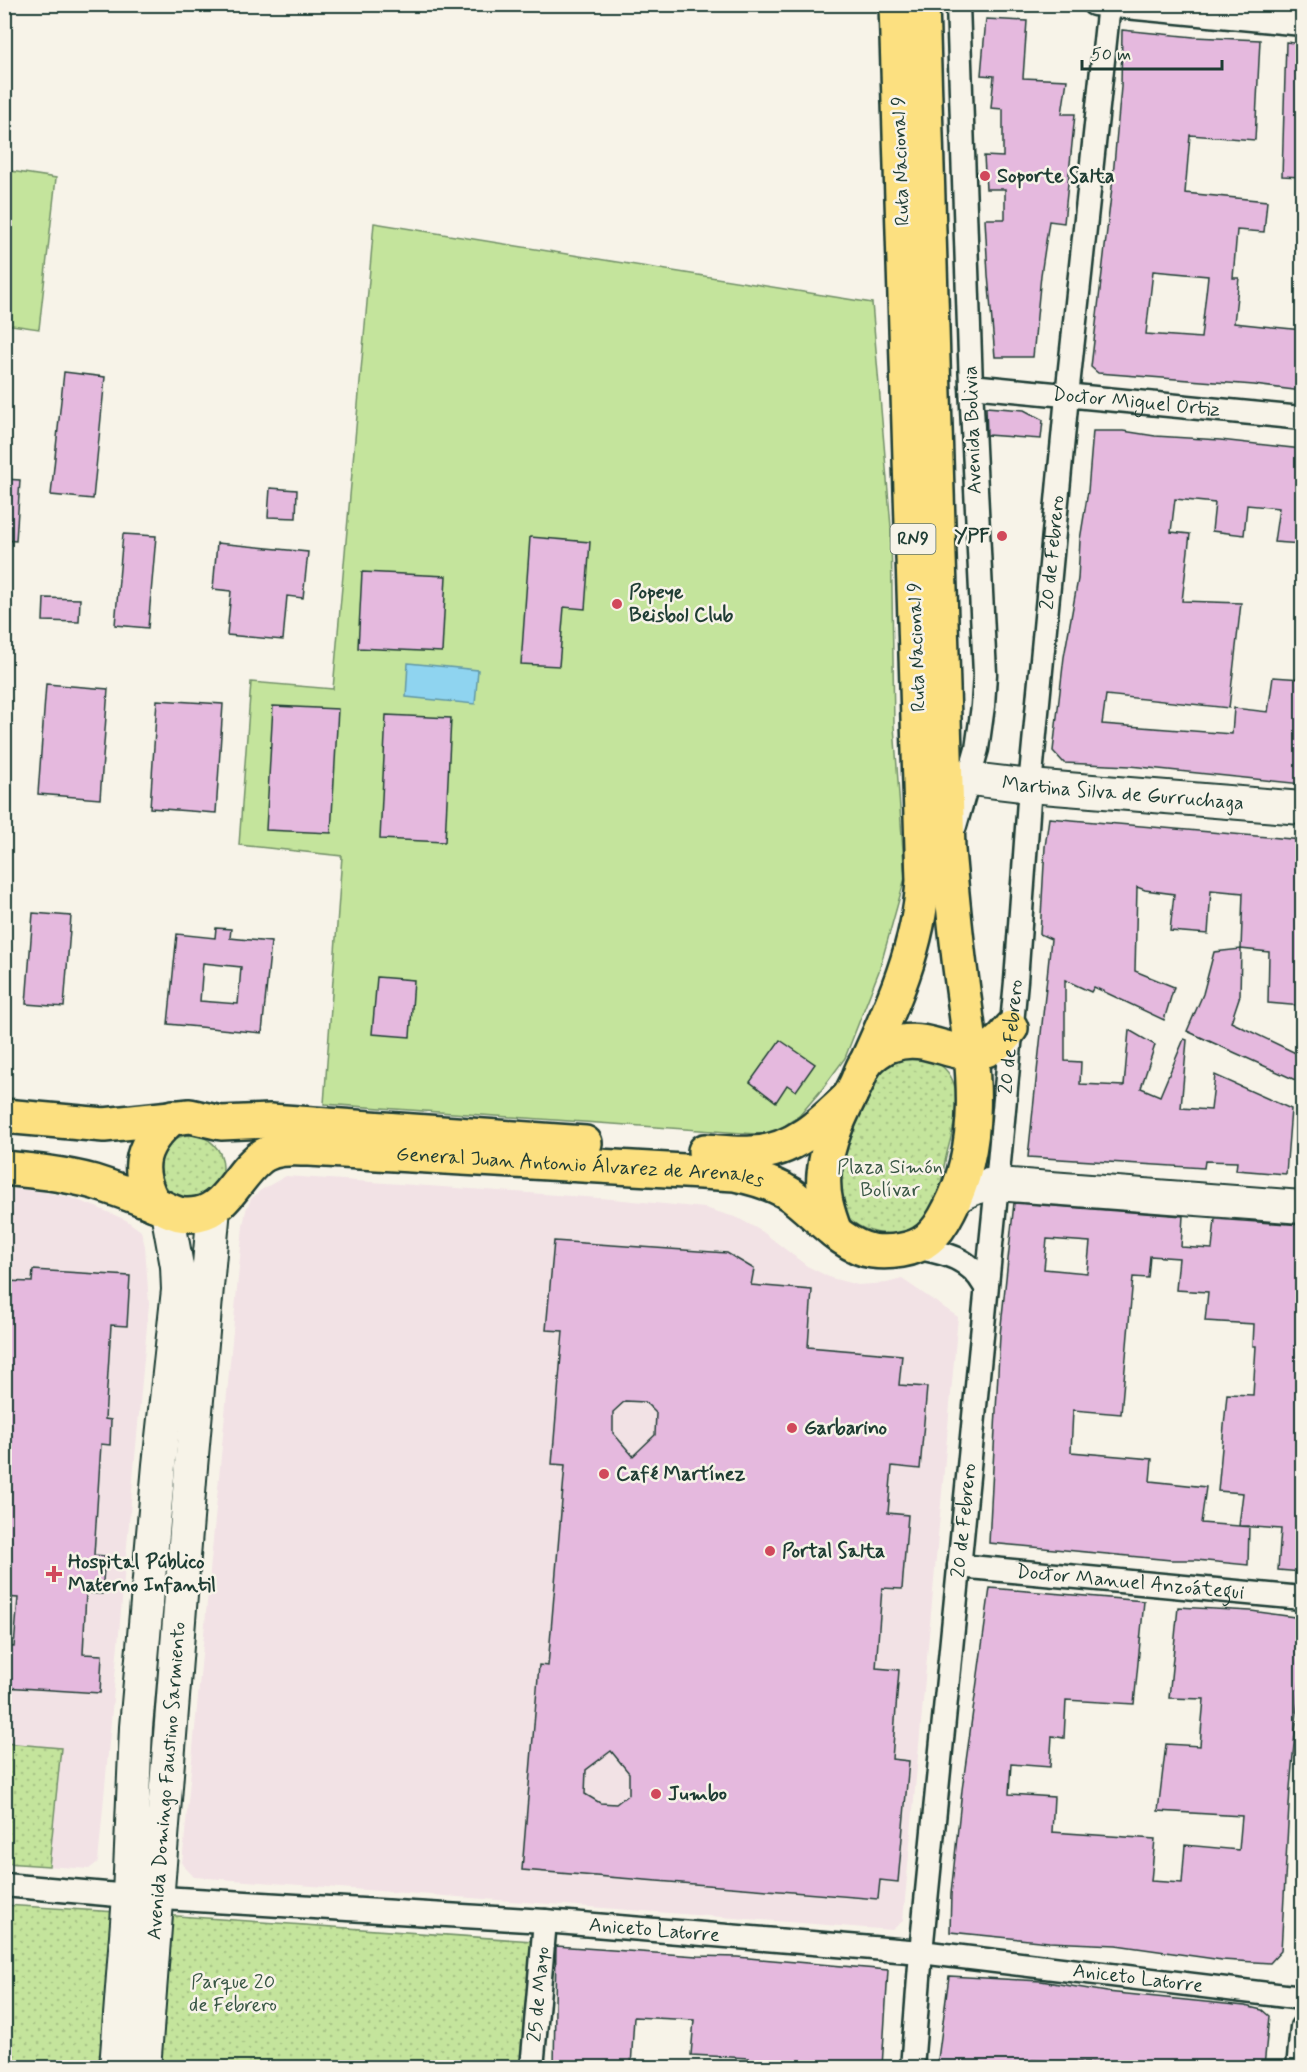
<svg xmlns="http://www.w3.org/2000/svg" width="1307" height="2072" viewBox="0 0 1307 2072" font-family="Mynerve,sans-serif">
	<defs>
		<pattern id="grass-dots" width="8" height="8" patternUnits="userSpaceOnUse" patternTransform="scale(1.5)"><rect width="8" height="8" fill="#c4e49c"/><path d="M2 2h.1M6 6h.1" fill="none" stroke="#a8c487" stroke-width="1.8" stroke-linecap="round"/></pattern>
	</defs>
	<rect width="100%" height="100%" fill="#f7f3e8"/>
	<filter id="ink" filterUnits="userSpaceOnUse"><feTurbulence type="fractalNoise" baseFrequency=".0167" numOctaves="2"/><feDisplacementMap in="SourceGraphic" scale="12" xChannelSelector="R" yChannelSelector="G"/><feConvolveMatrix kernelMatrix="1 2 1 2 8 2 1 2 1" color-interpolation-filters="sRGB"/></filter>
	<g filter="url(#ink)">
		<g fill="#f2e2e5">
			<polygon points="286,1176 613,1199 705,1208 738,1218 763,1232 807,1266 831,1278 858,1285 887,1283 902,1279 958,1317 903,1921 892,1930 194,1877 182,1864 243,1226 246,1210 251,1199 261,1190"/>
			<polygon points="4,1188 39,1191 69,1197 96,1207 126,1220 141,1231 145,1246 149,1304 111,1721 98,1862 89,1869 5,1863"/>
		</g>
		<g fill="url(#grass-dots)" stroke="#729068" stroke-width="1.5">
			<path d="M903,1056c14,1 32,2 42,13 22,23 7,62 1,88 -4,16 -5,38 -14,53 -14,25 -42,29 -67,19 -46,-19 -21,-72 -9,-104 5,-14 8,-31 16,-43 7,-12 19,-20 31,-26z"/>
			<circle cx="191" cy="1167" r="32"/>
			<polygon points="4,1743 61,1748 49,1866 5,1863"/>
			<polygon points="4,1905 117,1912 104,2067 5,2067"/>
			<polygon points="163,1915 533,1941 520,2067 153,2068"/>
		</g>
		<g fill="#c4e49c" stroke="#729068" stroke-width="1.5">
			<polygon points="4,170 56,178 39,329 5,324"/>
			<polygon points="374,223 872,303 891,527 894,726 905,878 879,971 845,1058 823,1088 800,1115 771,1135 324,1104 342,856 239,845 251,682 333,689"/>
		</g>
		<polygon fill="#8fd4f0" stroke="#6298a5" stroke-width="1.5" points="408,663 478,670 475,704 406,697"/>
		<g fill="#e5b9de" stroke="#1f3d34" stroke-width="1.5" fill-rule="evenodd">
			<polygon points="986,19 1027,21 1023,78 1067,80 1062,114 1075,114 1064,223 1049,221 1041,275 1033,357 995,357 988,275 985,219 1005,219 1005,189 986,189 984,156 1003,157 1003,109 991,108 994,76 981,75"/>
			<path d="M1122,30l72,7 66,3 -5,100 -65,-5 -5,58 82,8 -3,31 -27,-2 -4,48h6l-5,45 68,7v61l-48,-6 -156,-12 -7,-6 21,-180 9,-100zM1153,271l55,5 -7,62 -55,-4z"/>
			<polygon points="1286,42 1302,44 1302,177 1282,176"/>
			<polygon points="64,372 105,377 93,499 51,495"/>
			<polygon points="986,407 1024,410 1043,420 1041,439 987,435"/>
			<polygon points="1093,431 1123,431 1155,436 1220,440 1302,449 1302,544 1274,542 1279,508 1247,505 1244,535 1212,531 1215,503 1175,499 1171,532 1190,534 1182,601 1241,603 1229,708 1106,695 1102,724 1232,734 1234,708 1268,712 1273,677 1302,679 1302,784 1130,766 1064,763 1053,751 1064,657 1078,579 1080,540 1088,491"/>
			<polygon points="4,479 20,480 16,541 4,540"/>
			<polygon points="270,488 297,490 296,518 268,517"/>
			<polygon points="123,534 156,536 148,628 115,625"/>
			<polygon points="530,537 590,542 585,609 564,607 559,666 521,664"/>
			<polygon points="217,543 308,552 303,598 287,596 283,640 227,635 231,591 213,589"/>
			<polygon points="362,572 446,576 442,652 358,648"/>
			<polygon points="44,598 80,599 79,622 43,621"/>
			<polygon points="46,684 108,689 100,799 38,794"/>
			<polygon points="157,700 223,704 216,813 150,808"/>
			<polygon points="273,706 338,709 331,833 266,830"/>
			<polygon points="386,715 451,718 445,842 380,839"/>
			<polygon points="1049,818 1302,840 1302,1006 1268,1003 1269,952 1241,949 1243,893 1211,890 1208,934 1170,931 1174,894 1145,890 1137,887 1135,971 1174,987 1164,1020 1094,987 1091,992 1065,980 1065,1061 1081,1062 1080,1084 1124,1086 1129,1030 1155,1045 1141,1088 1160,1096 1184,1039 1187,1040 1181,1108 1211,1110 1215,1075 1291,1109 1286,1174 1236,1170 1237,1162 1205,1161 1204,1168 1028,1157 1051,939 1040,934 1045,847"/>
			<polygon points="33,913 71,916 64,1007 26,1004"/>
			<path d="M216,928l15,1 -1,9 41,4 -9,91 -94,-9 9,-90 38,4zM203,963l38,4 -3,37 -38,-3z"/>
			<polygon points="1241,949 1240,995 1231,1022 1302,1056 1302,1083 1187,1031 1203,994 1214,952"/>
			<polygon points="377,977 414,980 410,1037 372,1034"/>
			<polygon points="780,1040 815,1064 796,1091 787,1085 776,1102 750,1082"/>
			<path d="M1014,1203l169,13 -2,31 31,2 3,-30 87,6v347l-24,-2 3,-41 -42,-3h10l-1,39 -52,-5h-25l-182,-17 11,-208zM1047,1239l43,3 -3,31 -43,-4zM1150,1256l29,2 -3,32 32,2 -3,29 49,3 -1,22h3l-3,49 -26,-1 -9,97 25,2 -4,33 -38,-3 5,-36 -56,-6 2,-22 -81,-7 2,-42 48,4 12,-137 15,1z"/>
			<path d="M554,1241l173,12 27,16 -3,16 61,5 -4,57 94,8 -3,30 28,2 -7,82 -28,-3 -4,47 20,2 -6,74 -20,-1 -6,80 23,2 -7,89 17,2 -11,121 -18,-2 -2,19 -356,-29 17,-205 9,1 17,-201 -13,-1 11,-133 -17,-1zM625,1401l20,1 11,11 -1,22 -22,21 -20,-23v-21zM611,1751l18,22v21l-13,10 -16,-1 -15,-9 1,-24z"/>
			<polygon points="33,1270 130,1276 127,1326 111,1325 105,1419 111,1420 110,1445 101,1444 94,1555 105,1556 102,1594 86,1593 83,1654 102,1655 100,1693 4,1687 4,1646 14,1647 18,1598 4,1597 4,1281 32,1282"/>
			<polygon points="990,1588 1144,1601 1134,1704 1066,1700 1064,1738 1052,1736 1050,1767 1011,1764 1009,1794 1054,1797 1052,1832 1155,1839 1151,1881 1182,1883 1185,1845 1239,1850 1242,1816 1158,1811 1166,1744 1200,1746 1202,1721 1204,1699 1169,1698 1178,1607 1251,1611 1302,1618 1302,1656 1290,1788 1281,1951 1270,1963 1222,1960 1116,1945 1049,1942 950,1932 951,1894 962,1790"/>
			<polygon points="556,1946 697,1956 737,1957 888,1970 882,2067 748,2067 749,2058 691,2055 694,2020 634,2017 631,2067 592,2065 592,2067 554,2067"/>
			<polygon points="949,1976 1041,1981 1107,1992 1245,2006 1262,2010 1269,2016 1264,2067 1192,2067 1032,2060 1031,2067 937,2067"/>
		</g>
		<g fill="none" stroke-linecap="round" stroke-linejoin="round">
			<g stroke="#1f3d34" stroke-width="27">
				<g id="street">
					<polyline points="1094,4 1302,24"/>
					<path id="s1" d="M971,386l331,32"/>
					<polyline points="955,826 977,749 983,706 985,674 971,386 958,4"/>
					<path d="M914,1247c31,6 55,10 71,39"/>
					<path id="s2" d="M959,1566l343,32"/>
					<path id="s3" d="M4,1885l125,11 416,25 376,31 381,46"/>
					<path id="s4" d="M532,2068l13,-147"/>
					<path id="s5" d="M912,2068l9,-116 76,-768 19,-203 14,-195 37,-390 42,-392"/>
					<polyline points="1298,2068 1302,2027"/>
				</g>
			</g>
			<g stroke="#1f3d34" stroke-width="36">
				<g id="secondary">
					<path id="s6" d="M946,776l84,10 272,22"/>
					<path d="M955,1198c14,-9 25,-13 42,-14l305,23"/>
					<polyline points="116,2068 129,1896 136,1727 159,1465 178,1290 177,1266 167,1211"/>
					<path id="s7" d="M144,2068l47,-601 23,-259"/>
				</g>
			</g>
			<g stroke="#1f3d34" stroke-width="38">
				<g id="primary">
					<path d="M866,1063c27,-59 53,-117 57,-182l-27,-877"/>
					<polyline points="4,1116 104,1125 190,1116 221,1123 270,1121 585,1143"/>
					<path d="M705,1151c16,1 32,3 47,2 41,-1 70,-30 98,-57"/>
					<path id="s8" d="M4,1168c31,3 61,6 90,14 19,6 38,13 56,20 19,7 26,16 48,12 31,-6 41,-44 66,-59 14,-8 30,-6 45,-6l426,25c20,4 38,9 55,20 24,17 53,53 82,57 17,2 42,0 56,-12 9,-7 16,-19 21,-29 43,-81 18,-175 9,-260 -4,-33 -7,-67 -10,-100l-26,-846"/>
					<path d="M154,1204c-21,-37 -12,-61 19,-87"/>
					<path d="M835,1232c-7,-19 -13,-37 -11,-58 3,-32 17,-61 32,-90 3,-6 5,-14 9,-20 5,-7 18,-17 26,-19 47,-18 81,38 120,-17"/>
				</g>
			</g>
			<use href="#street" stroke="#f7f3e8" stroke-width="22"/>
			<use href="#secondary" stroke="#f7f3e8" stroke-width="32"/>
			<use href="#primary" stroke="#fce080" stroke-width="33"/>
		</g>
	</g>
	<g fill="#d1495b" stroke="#f7f3e8" stroke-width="2">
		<circle cx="985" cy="176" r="6"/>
		<circle cx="1002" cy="536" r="6"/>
		<circle cx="617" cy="604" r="6"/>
		<circle cx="792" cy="1428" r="6"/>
		<circle cx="604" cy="1474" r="6"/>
		<circle cx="770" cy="1551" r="6"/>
		<path d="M51 1565h6v6h6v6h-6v6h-6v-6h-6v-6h6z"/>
		<circle cx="656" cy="1794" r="6"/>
	</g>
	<g text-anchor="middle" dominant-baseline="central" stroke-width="5" stroke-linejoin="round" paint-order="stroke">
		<rect fill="#f7f3e8" stroke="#60746a" stroke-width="1.5" x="890.5" y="524" width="45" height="30" rx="4.5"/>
		<g font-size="18" font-weight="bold" fill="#1f3d34">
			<text x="913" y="539">RN9</text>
		</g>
		<g font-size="20" fill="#1f3d34" stroke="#f7f3e8">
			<text transform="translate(901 161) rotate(-92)">Ruta Nacional 9</text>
			<text stroke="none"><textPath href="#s1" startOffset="166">Doctor Miguel Ortiz</textPath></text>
			<text transform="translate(973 430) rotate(-92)">Avenida Bolivia</text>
			<text stroke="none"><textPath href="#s5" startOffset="1522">20 de Febrero</textPath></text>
			<text transform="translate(917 647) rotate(-92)">Ruta Nacional 9</text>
			<text stroke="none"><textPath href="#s6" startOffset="178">Martina Silva de Gurruchaga</textPath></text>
			<text stroke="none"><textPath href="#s5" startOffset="1036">20 de Febrero</textPath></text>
			<text stroke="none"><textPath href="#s8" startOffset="609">General Juan Antonio Álvarez de Arenales</textPath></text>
			<text stroke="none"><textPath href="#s5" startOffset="550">20 de Febrero</textPath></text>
			<text stroke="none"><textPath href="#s2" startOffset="172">Doctor Manuel Anzoátegui</textPath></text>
			<text stroke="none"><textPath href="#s7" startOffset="288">Avenida Domingo Faustino Sarmiento</textPath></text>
			<text stroke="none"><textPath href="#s3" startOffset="652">Aniceto Latorre</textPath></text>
			<text stroke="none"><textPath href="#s3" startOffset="1138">Aniceto Latorre</textPath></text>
			<text stroke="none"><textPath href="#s4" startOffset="74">25 de Mayo</textPath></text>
		</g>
		<g font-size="20" font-weight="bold" fill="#1f3d34" stroke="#f7f3e8" text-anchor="start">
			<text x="997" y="176">Soporte Salta</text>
			<text x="990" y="536" text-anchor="end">YPF</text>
			<text x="629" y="592">Popeye<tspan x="629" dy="23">Beisbol Club</tspan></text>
			<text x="804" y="1428">Garbarino</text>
			<text x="616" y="1474">Café Martínez</text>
			<text x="782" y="1551">Portal Salta</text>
			<text x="68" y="1562">Hospital Público<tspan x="68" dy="23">Materno Infantil</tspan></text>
			<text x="668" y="1794">Jumbo</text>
		</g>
		<g font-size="20" fill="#385644" stroke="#f7f3e8">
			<text x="890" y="1167">Plaza Simón<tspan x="890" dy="23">Bolívar</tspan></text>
			<text x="233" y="1982">Parque 20<tspan x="233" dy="23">de Febrero</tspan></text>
		</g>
	</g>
	<rect width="1307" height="2072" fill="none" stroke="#f7f3e8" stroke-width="24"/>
	<rect x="12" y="12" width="1283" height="2048" fill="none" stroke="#1f3d34" stroke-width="2" filter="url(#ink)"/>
	<path d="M1082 60v9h140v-9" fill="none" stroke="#1f3d34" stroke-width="3"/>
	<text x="1091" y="60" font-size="18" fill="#1f3d34" stroke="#f7f3e8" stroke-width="4.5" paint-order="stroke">50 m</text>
</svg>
